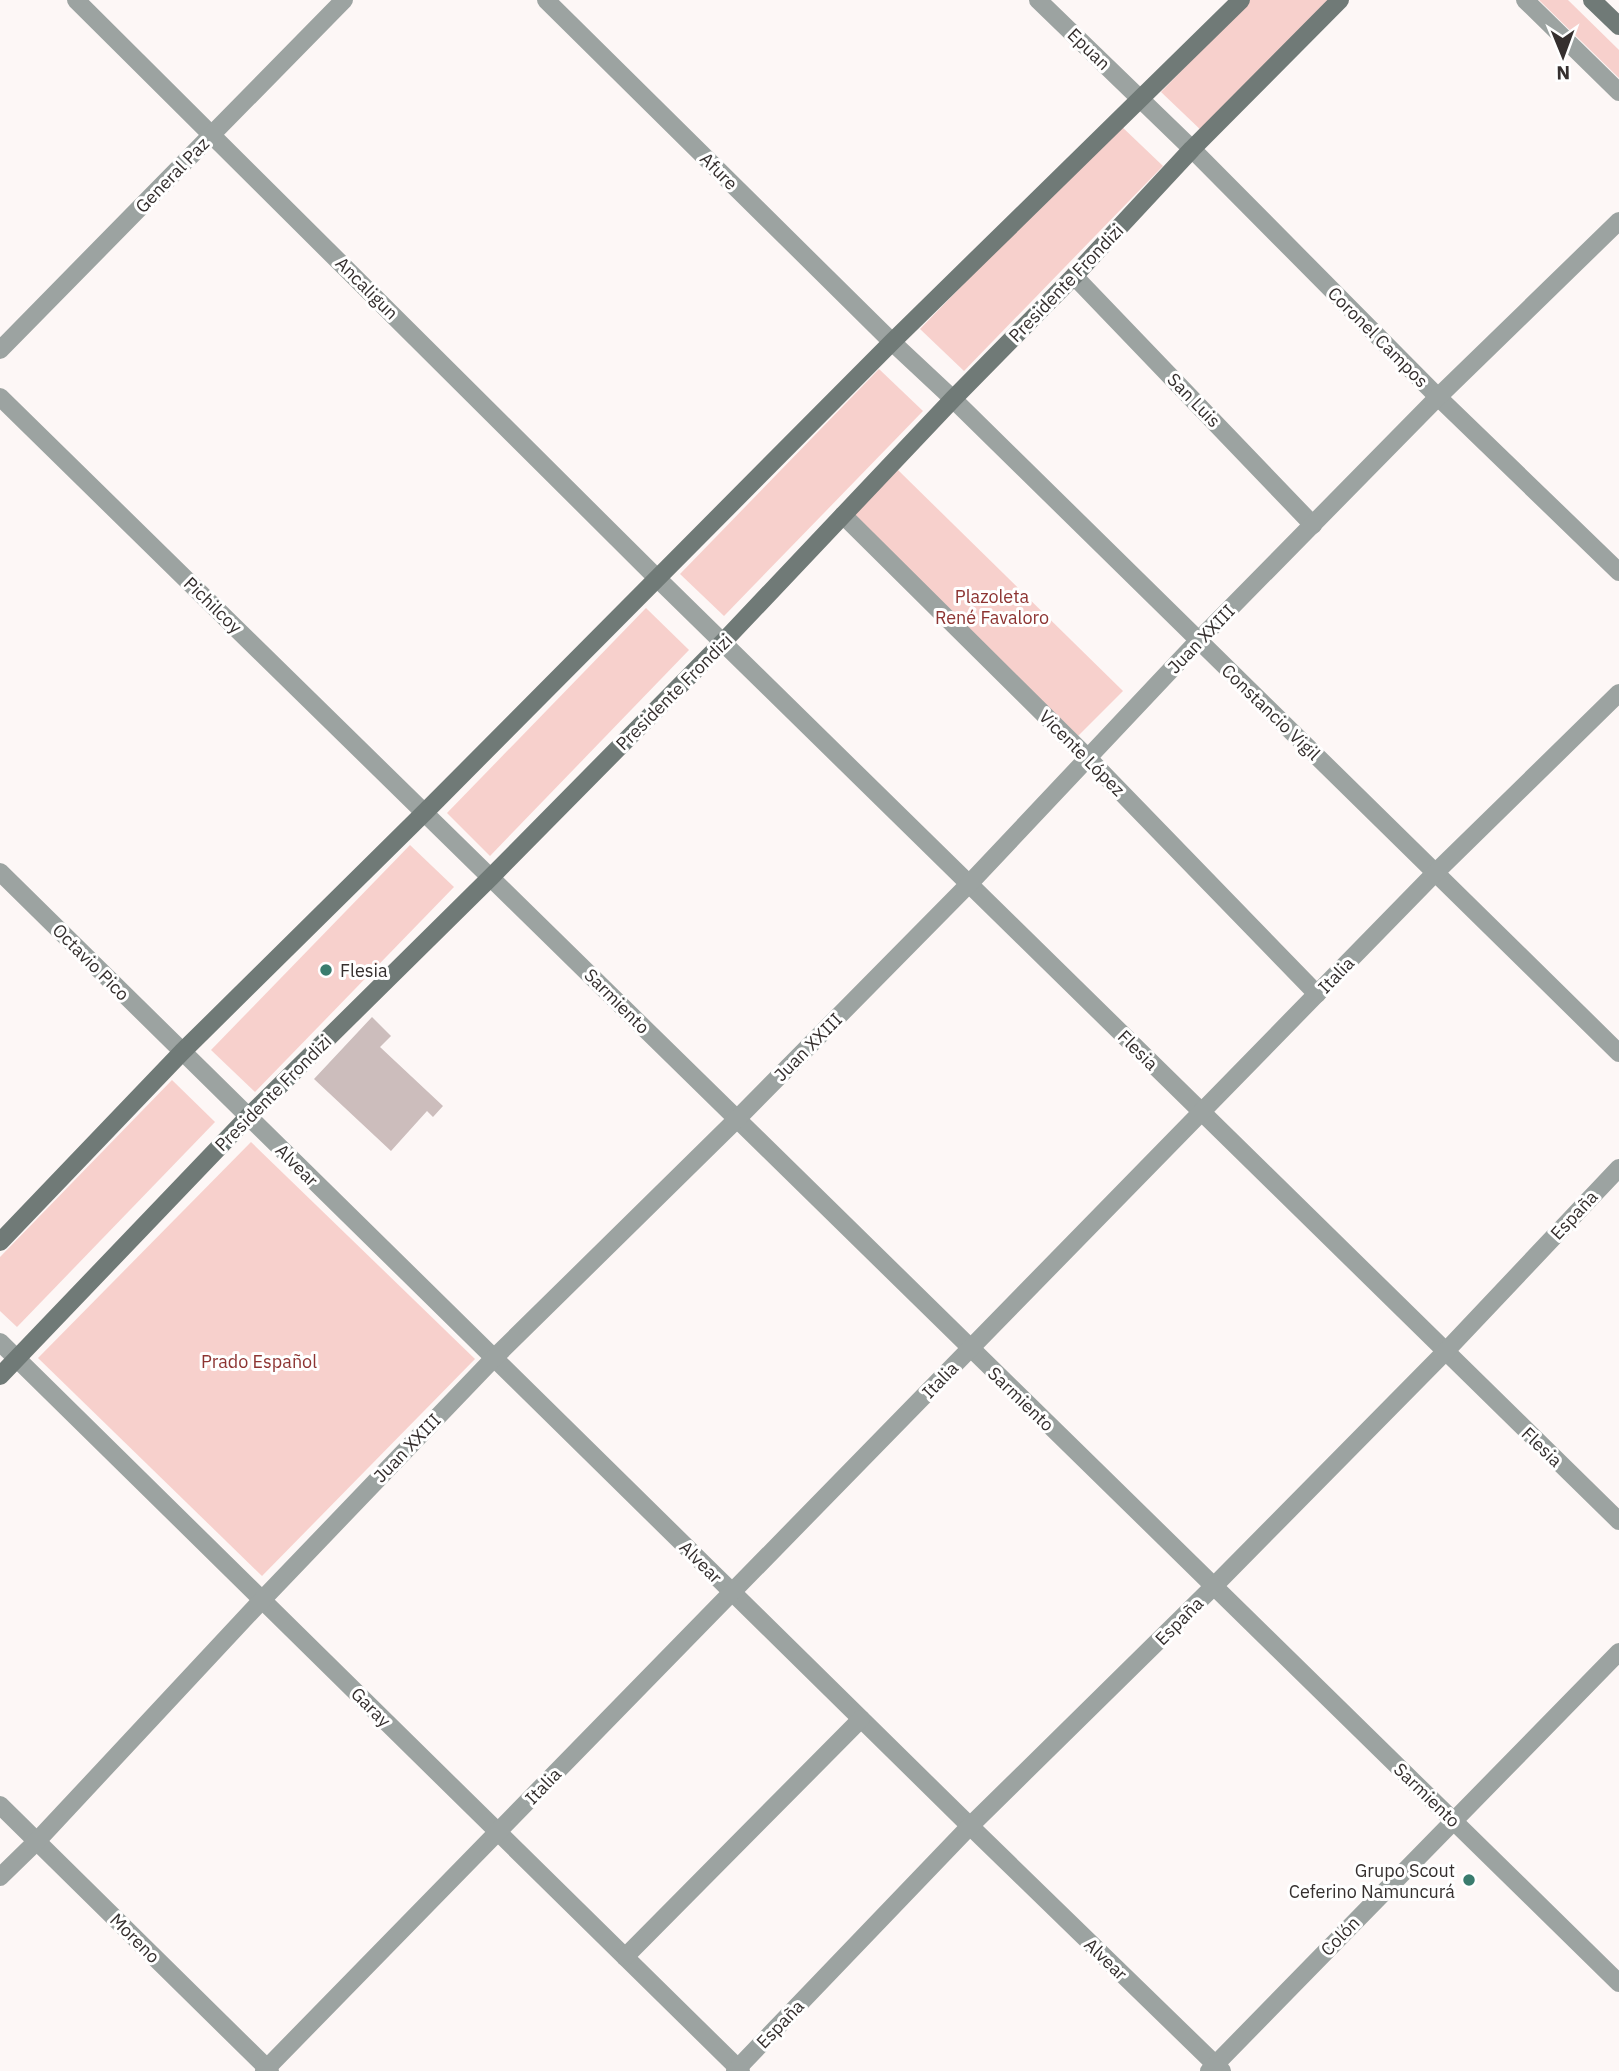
<svg xmlns="http://www.w3.org/2000/svg" width="1619" height="2071" viewBox="0 0 1619 2071" font-family="'IBM Plex Sans',sans-serif">
	<rect width="100%" height="100%" fill="#fdf7f6"/>
	<g fill="#f7d0cc">
		<polygon points="1250,0 1335,0 1205,134 1161,92"/>
		<polygon points="1539,0 1568,0 1619,50 1619,78"/>
		<polygon points="1119,124 1163,166 964,371 920,329"/>
		<polygon points="879,369 923,411 724,616 680,574"/>
		<polygon points="898,470 1123,691 1078,736 853,515"/>
		<polygon points="646,608 689,650 490,856 447,813"/>
		<polygon points="410,845 454,887 255,1092 211,1050"/>
		<polygon points="172,1080 215,1122 17,1327 0,1311 0,1257"/>
		<polygon points="251,1142 475,1359 262,1576 38,1358"/>
	</g>
	<polygon fill="#ccbdbc" points="372,1017 391,1036 380,1047 443,1106 433,1117 427,1111 391,1151 314,1079"/>
	<g fill="none" stroke-linecap="round" stroke-linejoin="round">
		<g stroke="#9ca3a1" stroke-width="18">
			<polyline points="76,0 657,578 1619,1521"/>
			<polyline points="546,0 892,342 953,399 1619,1053"/>
			<polyline points="1038,0 1192,149 1438,397 1619,572"/>
			<polyline points="1525,0 1619,92"/>
			<polyline points="1074,276 1313,525"/>
			<polyline points="0,350 344,0"/>
			<polyline points="0,397 1619,1983"/>
			<polyline points="843,515 1088,758 1317,994"/>
			<polyline points="0,872 970,1826 1222,2071"/>
			<polyline points="0,1342 741,2071"/>
			<polyline points="0,1805 270,2071"/>
			<polyline points="0,1877 37,1841 262,1600 494,1358 737,1119 969,884 1199,640 1438,397 1619,221"/>
			<polyline points="625,1957 861,1719"/>
			<polyline points="264,2071 1435,873 1619,693"/>
			<polyline points="735,2071 970,1826 1213,1587 1445,1352 1619,1168"/>
			<polyline points="1209,2071 1619,1652"/>
		</g>
		<g stroke="#707a77" stroke-width="18">
			<polyline points="1592,0 1619,26"/>
			<polyline points="0,1242 182,1052 425,812 892,342 1241,0"/>
			<polyline points="0,1376 248,1117 491,877 723,642 953,399 1074,276 1192,149 1340,0"/>
		</g>
	</g>
	<g fill="#3a7c6e" stroke="#fff" stroke-width="2.5">
		<circle cx="326" cy="970" r="7"/>
		<circle cx="1469" cy="1880" r="7"/>
	</g>
	<g text-anchor="middle" dominant-baseline="central" stroke-width="6" stroke-linejoin="round" paint-order="stroke">
		<g font-size="18" fill="#352f2e" stroke="#fff">
			<text transform="translate(1089 49) rotate(44)">Epuan</text>
			<text transform="translate(719 171) rotate(45)">Afure</text>
			<text transform="translate(172 175) rotate(-46)">General Paz</text>
			<text transform="translate(1066 283) rotate(-46)">Presidente Frondizi</text>
			<text transform="translate(367 288) rotate(45)">Ancaligun</text>
			<text transform="translate(1378 337) rotate(45)">Coronel Campos</text>
			<text transform="translate(1194 400) rotate(46)">San Luis</text>
			<text transform="translate(213 605) rotate(44)">Pichilcoy</text>
			<text transform="translate(1201 639) rotate(-46)">Juan XXIII</text>
			<text transform="translate(674 692) rotate(-45)">Presidente Frondizi</text>
			<text transform="translate(1271 712) rotate(44)">Constancio Vigil</text>
			<text transform="translate(1082 753) rotate(45)">Vicente López</text>
			<text transform="translate(91 962) rotate(45)">Octavio Pico</text>
			<text transform="translate(1336 975) rotate(-46)">Italia</text>
			<text transform="translate(617 1001) rotate(45)">Sarmiento</text>
			<text transform="translate(808 1047) rotate(-45)">Juan XXIII</text>
			<text transform="translate(1138 1050) rotate(45)">Flesia</text>
			<text transform="translate(273 1093) rotate(-45)">Presidente Frondizi</text>
			<text transform="translate(297 1165) rotate(45)">Alvear</text>
			<text transform="translate(1574 1215) rotate(-47)">España</text>
			<text transform="translate(940 1380) rotate(-46)">Italia</text>
			<text transform="translate(1021 1399) rotate(44)">Sarmiento</text>
			<text transform="translate(1542 1447) rotate(44)">Flesia</text>
			<text transform="translate(407 1448) rotate(-46)">Juan XXIII</text>
			<text transform="translate(701 1562) rotate(45)">Alvear</text>
			<text transform="translate(1179 1621) rotate(-45)">España</text>
			<text transform="translate(371 1707) rotate(45)">Garay</text>
			<text transform="translate(543 1786) rotate(-46)">Italia</text>
			<text transform="translate(1427 1795) rotate(44)">Sarmiento</text>
			<text transform="translate(1340 1936) rotate(-46)">Colón</text>
			<text transform="translate(135 1938) rotate(45)">Moreno</text>
			<text transform="translate(1106 1959) rotate(44)">Alvear</text>
			<text transform="translate(780 2024) rotate(-46)">España</text>
		</g>
		<g font-size="18" fill="#8d3432" stroke="#fff">
			<text x="992" y="596">Plazoleta<tspan x="992" dy="21">René Favaloro</tspan></text>
			<text x="259" y="1361">Prado Español</text>
		</g>
		<g font-size="18" fill="#352f2e" stroke="#fff" text-anchor="start">
			<text x="340" y="970">Flesia</text>
			<text x="1455" y="1870" text-anchor="end">Grupo Scout<tspan x="1455" dy="21">Ceferino Namuncurá</tspan></text>
		</g>
	</g>
	<g transform="translate(1563 56) rotate(179)" stroke="#ffffff" stroke-width="5" paint-order="stroke">
	<path d="M0-5L12 26L0 18L-12 26Z" fill="#352f2e"/>
	<text y="-10" font-size="19" font-weight="bold" text-anchor="middle" fill="#352f2e">N</text>
	</g>
</svg>
